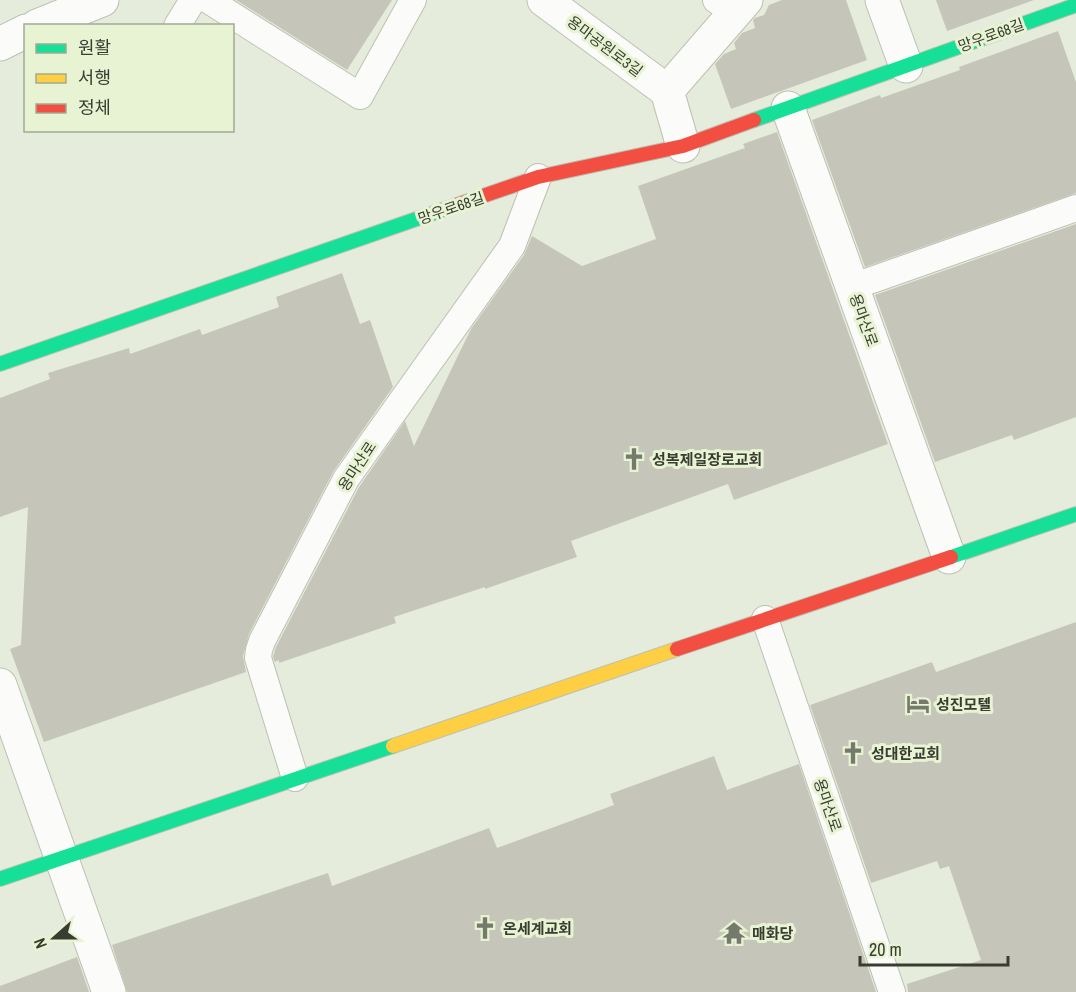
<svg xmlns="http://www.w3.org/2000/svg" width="1076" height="992" viewBox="0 0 1076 992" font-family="'Archivo Narrow','Noto Sans KR',sans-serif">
	<rect width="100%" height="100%" fill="#e6ecdb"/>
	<g fill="#c5c6b9">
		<polygon points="236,0 392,0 347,70"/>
		<polygon points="782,0 846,0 867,60 731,109 715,64 724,54 736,49 734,43 742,33 755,28 753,20 755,18 764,15 769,5"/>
		<polygon points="936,0 1034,0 947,31"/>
		<polygon points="1058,31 1076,82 1076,193 865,267 812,120 880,95 881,98 960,70 959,67"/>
		<polygon points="777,132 888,444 734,500 728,484 571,541 577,557 485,589 485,587 394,617 396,623 279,663 279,660 275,662 273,657 276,647 359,487 405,421 414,446 471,329 524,255 532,236 582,266 656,239 638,186 745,148 743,144"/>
		<polygon points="1076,224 1076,417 1014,440 1012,435 935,462 875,295"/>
		<polygon points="342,273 360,324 370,320 393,387 333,472 249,634 243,656 246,672 44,742 10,649 21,645 28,507 0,517 0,398 50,379 48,373 129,348 130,354 200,329 202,335 279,307 276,297"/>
		<polygon points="1076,622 1076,992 908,992 907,984 981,960 949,866 940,869 937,861 871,883 810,705 932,662 936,672"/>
		<polygon points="714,756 727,790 799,764 876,992 127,992 112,945 328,873 332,886 489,828 497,848 614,805 610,794"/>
		<polygon points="77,957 89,992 0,992 0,986"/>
	</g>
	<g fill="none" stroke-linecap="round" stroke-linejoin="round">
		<g stroke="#bcc1b3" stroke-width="28">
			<g id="lane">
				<polyline points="208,0 360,96 413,0"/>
				<polyline points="716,0 735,13"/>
				<polyline points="177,26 193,0"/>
				<polyline points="852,287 1076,208"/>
				<polyline points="765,619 892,992"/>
				<polyline points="295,778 258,658 259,650 262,641 346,479 512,246 538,177"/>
			</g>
		</g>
		<g stroke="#bcc1b3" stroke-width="35">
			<g id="street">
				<polyline points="544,0 667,91"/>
				<polyline points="882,0 906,66"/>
				<polyline points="37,26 102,0"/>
				<polyline points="0,44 26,31"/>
				<polyline points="788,108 949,557"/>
				<polyline points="683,146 667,91 746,0"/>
				<polyline points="0,685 109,992"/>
			</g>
		</g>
		<g stroke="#bcc1b3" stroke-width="16">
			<g id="fast">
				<polyline points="754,120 1076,5"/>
				<polyline points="0,364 448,208"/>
				<polyline points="951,557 1076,514"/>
				<polyline points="0,879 393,746"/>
			</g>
		</g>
		<g stroke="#bcc1b3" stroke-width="16">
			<polyline id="slow" points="393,746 677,649"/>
		</g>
		<g stroke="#bcc1b3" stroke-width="16">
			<g id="jam">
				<polyline points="448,208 538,177 683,146 754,120"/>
				<polyline points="677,649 951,557"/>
			</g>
		</g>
		<use href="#lane" stroke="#fbfcfa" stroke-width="26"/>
		<use href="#street" stroke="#fbfcfa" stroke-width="33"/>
		<use href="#fast" stroke="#16e098" stroke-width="14"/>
		<use href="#slow" stroke="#ffcf43" stroke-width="14"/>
		<use href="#jam" stroke="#f24e42" stroke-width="14"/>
	</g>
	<defs>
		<g id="church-bare" transform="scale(1.8)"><path d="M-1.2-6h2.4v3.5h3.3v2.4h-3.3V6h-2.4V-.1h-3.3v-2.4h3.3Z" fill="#767a6c" stroke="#e8f3d4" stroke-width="2.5" paint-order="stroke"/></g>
		<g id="hotel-bare" transform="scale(1.8)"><path d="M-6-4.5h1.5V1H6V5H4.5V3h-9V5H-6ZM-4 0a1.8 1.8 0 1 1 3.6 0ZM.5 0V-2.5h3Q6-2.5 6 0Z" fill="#767a6c" stroke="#e8f3d4" stroke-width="2.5" paint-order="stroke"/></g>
		<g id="temple-bare" transform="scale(1.8)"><path d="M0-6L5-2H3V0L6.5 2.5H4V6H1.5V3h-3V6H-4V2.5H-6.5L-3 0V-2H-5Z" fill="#767a6c" stroke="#e8f3d4" stroke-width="2.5" paint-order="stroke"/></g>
	</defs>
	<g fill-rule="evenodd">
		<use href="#church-bare" x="634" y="459"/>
		<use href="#hotel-bare" x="918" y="704"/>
		<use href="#church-bare" x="853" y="753"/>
		<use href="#church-bare" x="485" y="928"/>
		<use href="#temple-bare" x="734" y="933"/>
	</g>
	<g text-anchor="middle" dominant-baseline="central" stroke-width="6" stroke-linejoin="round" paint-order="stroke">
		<g font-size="15" fill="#393d31" stroke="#e8f3d4">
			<text transform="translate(991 35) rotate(-20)">망우로68길</text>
			<text transform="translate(605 46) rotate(37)">용마공원로3길</text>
			<text transform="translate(451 208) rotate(-19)">망우로68길</text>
			<text transform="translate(864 320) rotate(70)">용마산로</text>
			<text transform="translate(357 466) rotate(-57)">용마산로</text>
			<text transform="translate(828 805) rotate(71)">용마산로</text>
		</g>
		<g font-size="15" font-weight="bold" fill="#393d31" stroke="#e8f3d4" text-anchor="start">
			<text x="652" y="459">성복제일장로교회</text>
			<text x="936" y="704">성진모텔</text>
			<text x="871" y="753">성대한교회</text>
			<text x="503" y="928">온세계교회</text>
			<text x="752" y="933">매화당</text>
		</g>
	</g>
	<rect x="24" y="24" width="210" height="108" fill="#e8f3d4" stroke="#a2aa93" stroke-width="1.5"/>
	<rect x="36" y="44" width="30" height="9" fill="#16e098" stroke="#a2aa93" stroke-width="1.5"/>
	<text x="78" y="54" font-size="18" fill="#393d31">원활</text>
	<rect x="36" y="74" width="30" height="9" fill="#ffcf43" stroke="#a2aa93" stroke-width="1.5"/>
	<text x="78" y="84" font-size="18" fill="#393d31">서행</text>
	<rect x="36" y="104" width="30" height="9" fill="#f24e42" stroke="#a2aa93" stroke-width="1.5"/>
	<text x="78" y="114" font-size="18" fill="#393d31">정체</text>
	<g transform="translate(54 938) rotate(249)" stroke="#e8f3d4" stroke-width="4.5" paint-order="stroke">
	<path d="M0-4.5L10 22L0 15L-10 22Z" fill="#393d31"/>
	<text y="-9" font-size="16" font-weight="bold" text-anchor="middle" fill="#393d31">N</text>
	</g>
	<path d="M860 956v9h148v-9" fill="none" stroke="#393d31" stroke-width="3"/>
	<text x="869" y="956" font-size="18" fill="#393d31" stroke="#e8f3d4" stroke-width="4.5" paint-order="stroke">20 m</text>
</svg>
